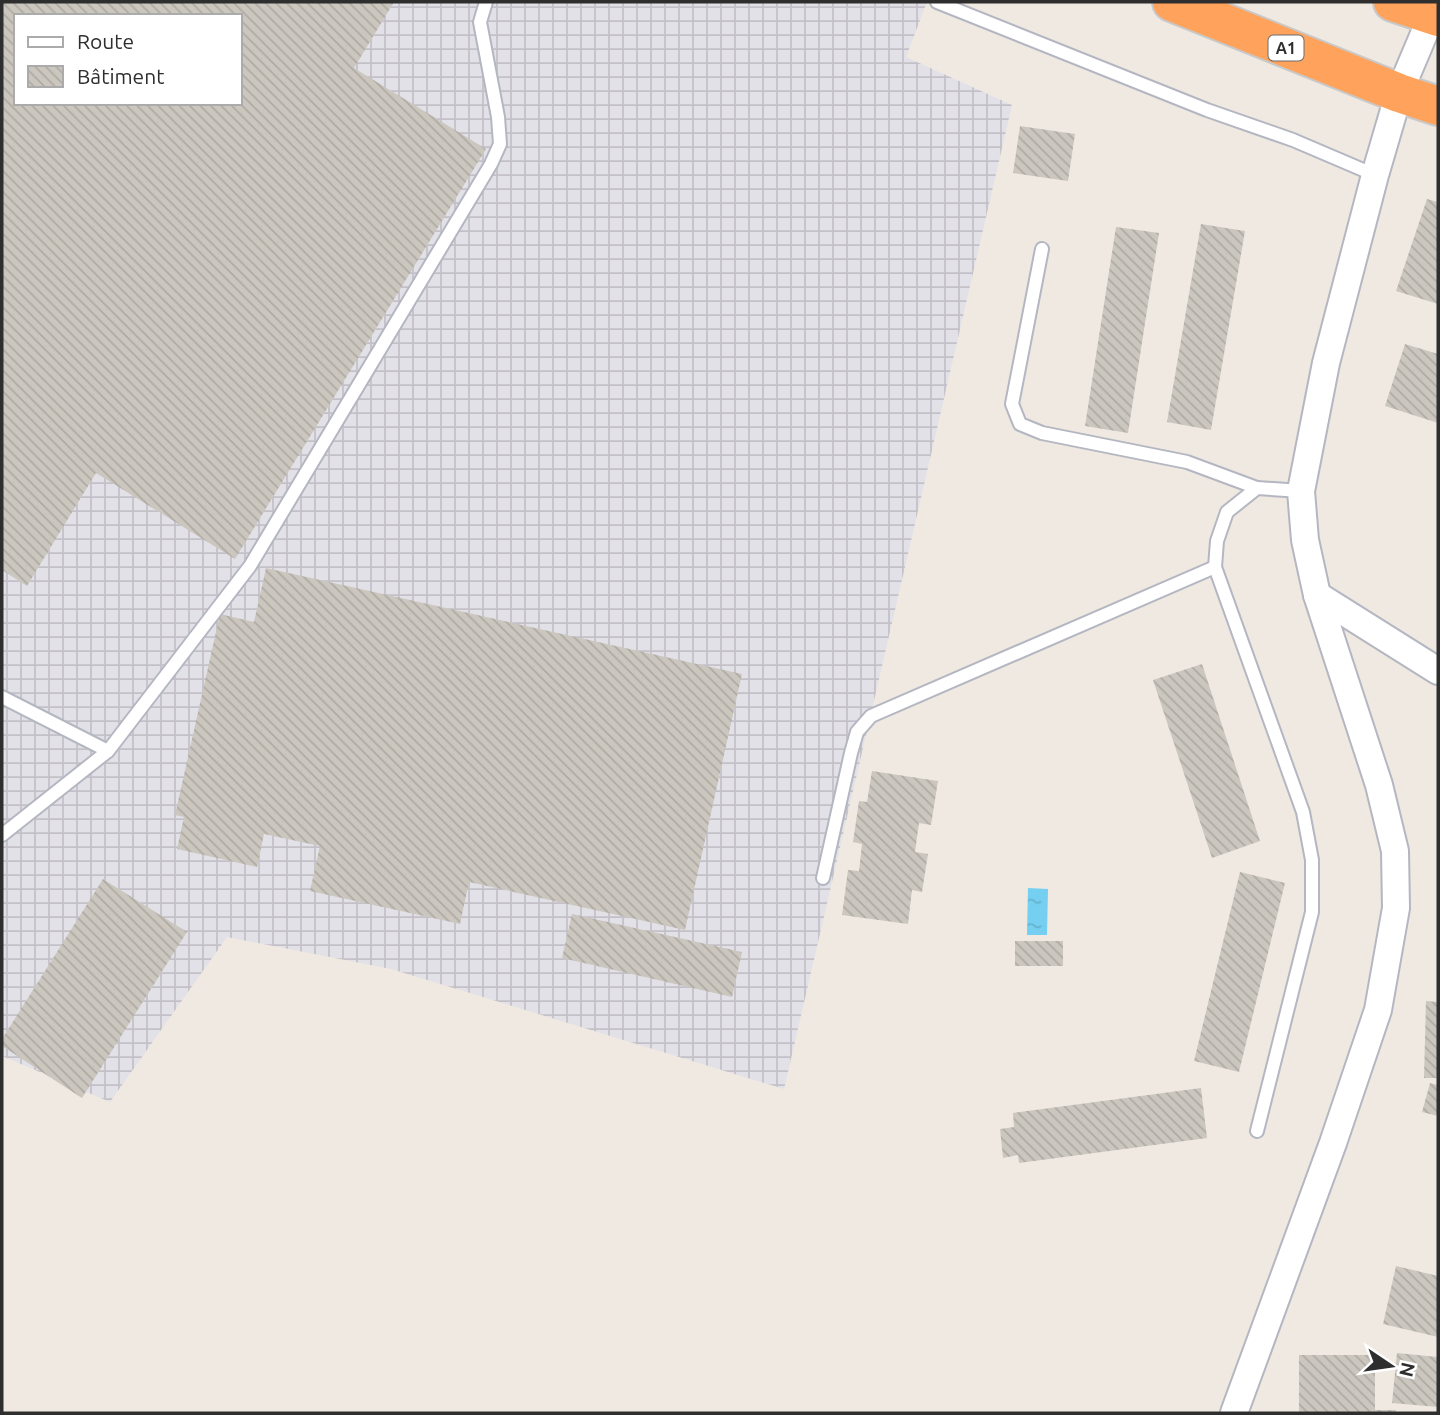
<svg xmlns="http://www.w3.org/2000/svg" width="1440" height="1415" viewBox="0 0 1440 1415" font-family="Ubuntu,sans-serif">
	<defs>
		<pattern id="industrial-grid" width="8" height="8" patternUnits="userSpaceOnUse" patternTransform="scale(1.75)"><rect width="8" height="8" fill="#e3e1e8"/><path d="M0 4h8M4 0v8" fill="none" stroke="#c3c1c7"/></pattern>
		<pattern id="water-ripples" width="26" height="14" patternUnits="userSpaceOnUse" patternTransform="scale(1.75)"><rect width="26" height="14" fill="#75cff0"/><path d="M2 4q2-2 4 0t4 0M15 11q2-2 4 0t4 0" fill="none" stroke="#66b2ce"/></pattern>
		<pattern id="building-back-hatch" width="6" height="6" patternUnits="userSpaceOnUse" patternTransform="scale(1.75)"><rect width="6" height="6" fill="#cbc7bf"/><path d="M-1 5l2 2M0 0l6 6M5-1l2 2" fill="none" stroke="#afaba4"/></pattern>
	</defs>
	<rect width="100%" height="100%" fill="#efe9e1"/>
	<path fill="url(#industrial-grid)" fill-rule="evenodd" d="M2,2h925l-21,55 106,48 -228,984 -393,-120 -164,-32 -117,165 -108,-46zM16,16h224v87h-224z"/>
	<polygon fill="url(#water-ripples)" points="1028,888 1048,889 1047,935 1027,935"/>
	<g fill="url(#building-back-hatch)" fill-rule="evenodd">
		<path d="M2,2h392l-40,66 132,81 -251,410 -139,-86 -69,113 -25,-16zM16,16h224v87h-224z"/>
		<polygon points="1020,126 1075,134 1068,181 1013,173"/>
		<polygon points="1427,199 1438,202 1438,304 1396,291"/>
		<polygon points="1201,224 1245,231 1211,430 1167,422"/>
		<polygon points="1116,227 1159,233 1128,433 1085,426"/>
		<polygon points="1405,344 1438,354 1438,423 1385,406"/>
		<polygon points="266,568 742,674 685,930 469,882 460,924 310,891 320,846 264,834 257,867 177,849 184,817 175,815 220,614 254,622"/>
		<polygon points="1202,664 1260,841 1212,858 1153,680"/>
		<polygon points="872,771 938,781 931,825 919,823 915,852 928,854 922,892 912,890 908,924 842,915 848,870 859,871 862,844 853,842 859,801 867,802"/>
		<polygon points="1240,872 1285,883 1239,1072 1194,1061"/>
		<polygon points="103,879 187,932 82,1098 2,1046 2,1039"/>
		<polygon points="572,914 742,952 732,997 562,958"/>
		<rect x="1015" y="941" width="48" height="25"/>
		<polygon points="1426,1001 1438,1002 1438,1078 1424,1078"/>
		<polygon points="1430,1083 1438,1085 1438,1116 1422,1112"/>
		<polygon points="1201,1088 1207,1138 1019,1163 1018,1155 1003,1158 1000,1129 1014,1127 1013,1113"/>
		<polygon points="1396,1266 1438,1276 1438,1337 1383,1324"/>
		<polygon points="1397,1353 1438,1357 1438,1407 1392,1403"/>
		<polygon points="1299,1355 1375,1355 1375,1410 1396,1410 1396,1413 1299,1413"/>
	</g>
	<g fill="none" stroke-linecap="round" stroke-linejoin="round">
		<g stroke="#b4b7c1" stroke-width="16">
			<g id="lane">
				<polyline points="937,2 1207,110 1293,140 1375,175"/>
				<polyline points="1042,249 1012,404 1020,424 1042,433 1187,462 1257,488"/>
				<polyline points="2,697 108,751 250,566 491,164 500,144 498,117 480,22 486,2"/>
				<polyline points="2,835 108,751"/>
				<polyline points="823,878 851,753 857,732 871,716 1215,567"/>
				<polyline points="1257,1131 1312,912 1312,860 1303,812 1215,567 1217,541 1227,512 1257,488 1301,491"/>
			</g>
		</g>
		<g stroke="#b4b7c1" stroke-width="30">
			<g id="street">
				<polyline points="1317,595 1438,671"/>
				<polyline points="1234,1413 1333,1143 1378,1010 1396,908 1395,851 1379,785 1317,595 1305,540 1301,491 1326,363 1375,175 1399,93 1432,15 1438,11"/>
			</g>
		</g>
		<g stroke="#c9c9c9" stroke-width="42">
			<g id="highway">
				<polyline points="1172,2 1399,93 1438,106"/>
				<polyline points="1393,2 1438,17"/>
			</g>
		</g>
		<use href="#lane" stroke="#fff" stroke-width="12"/>
		<use href="#street" stroke="#fff" stroke-width="26"/>
		<use href="#highway" stroke="#ffa35c" stroke-width="38"/>
	</g>
	<g text-anchor="middle" dominant-baseline="central" stroke-width="7" stroke-linejoin="round" paint-order="stroke">
		<rect fill="#fff" stroke="#6d6d6d" stroke-width="2" x="1268.5" y="35.5" width="35" height="25" rx="5"/>
		<g font-size="16" font-weight="bold" fill="#2e2e2e">
			<text x="1286" y="48">A1</text>
		</g>
	</g>
	<rect width="1440" height="1415" fill="none" stroke="#2e2e2e" stroke-width="7"/>
	<rect x="14" y="14" width="228" height="91" fill="#ffffff" stroke="#ababab" stroke-width="2"/>
	<rect x="28" y="37" width="35" height="10" fill="#ffffff" stroke="#ababab" stroke-width="2"/>
	<text x="77" y="49" font-size="21" fill="#2e2e2e">Route</text>
	<rect x="28" y="66" width="35" height="21" fill="url(#building-back-hatch)" stroke="#ababab" stroke-width="2"/>
	<text x="77" y="84" font-size="21" fill="#2e2e2e">Bâtiment</text>
	<g transform="translate(1391 1366) rotate(103)" stroke="#ffffff" stroke-width="5" paint-order="stroke">
	<path d="M0-5L12 26L0 18L-12 26Z" fill="#2e2e2e"/>
	<text y="-10" font-size="19" font-weight="bold" text-anchor="middle" fill="#2e2e2e">N</text>
	</g>
</svg>
